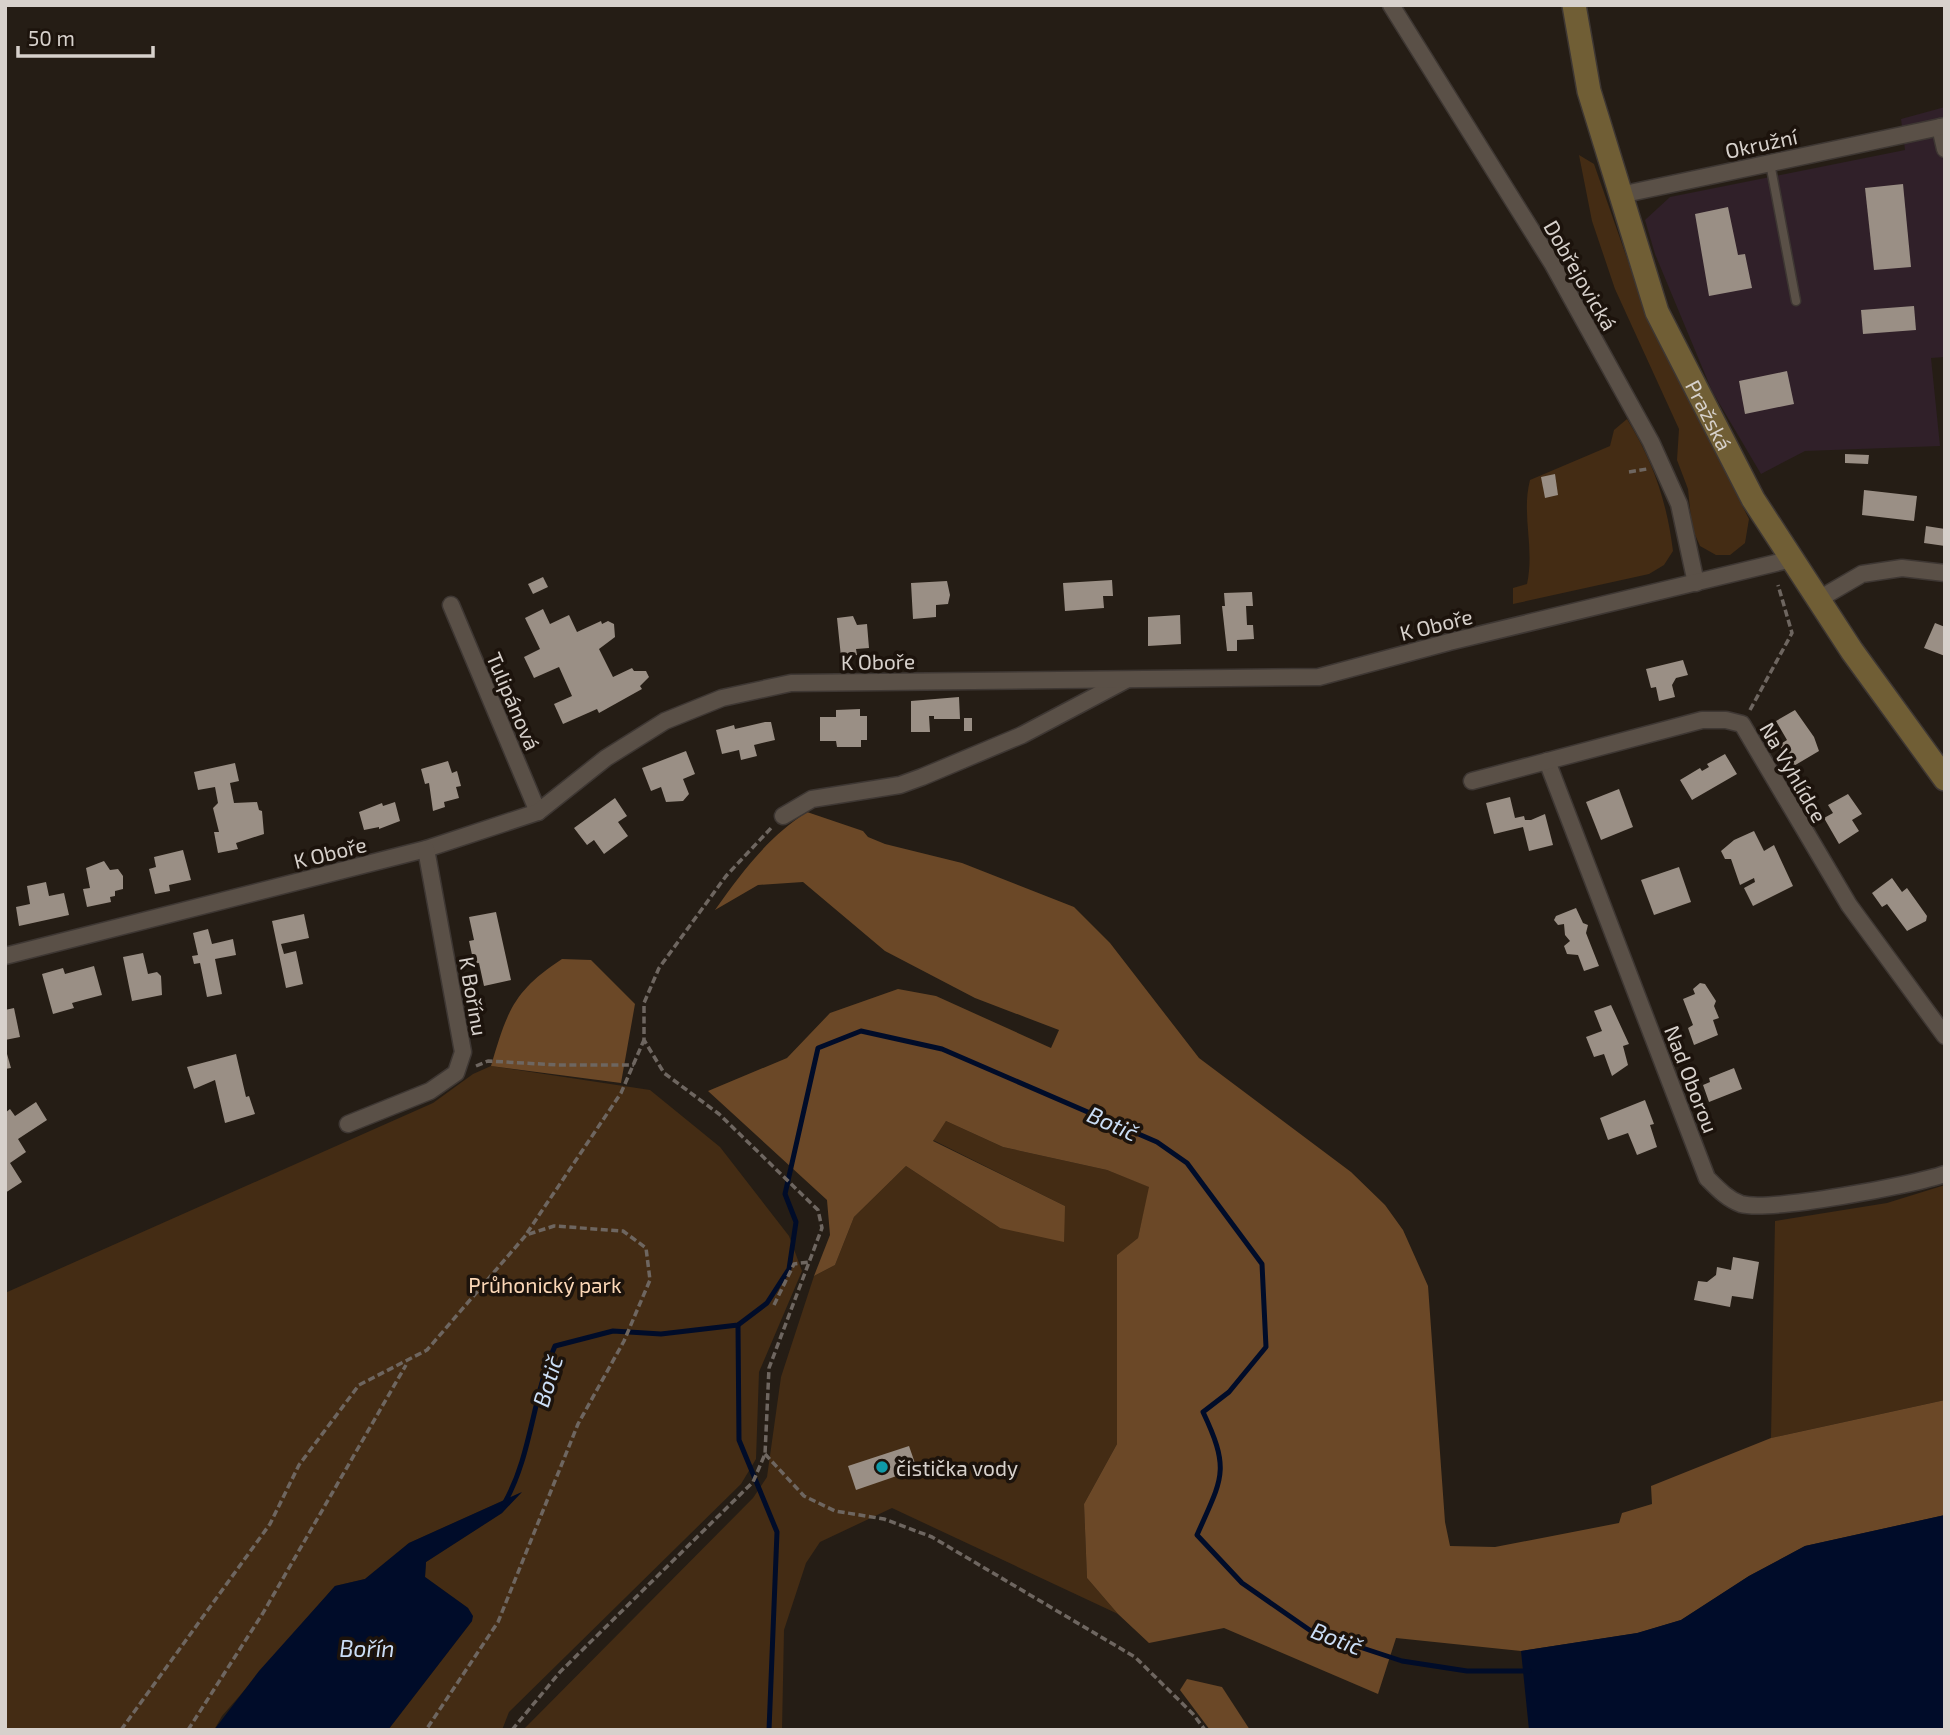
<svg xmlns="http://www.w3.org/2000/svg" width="1950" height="1735" viewBox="0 0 1950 1735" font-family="'Exo 2',sans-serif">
	<rect width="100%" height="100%" fill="#251d15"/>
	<polygon fill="#302029" points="1945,107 1945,357 1931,358 1940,446 1805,451 1761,474 1712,391 1655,254 1645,220 1670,197 1905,150 1901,119"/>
	<g fill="#442c14">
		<polygon points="1579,155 1594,164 1650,324 1749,519 1745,543 1730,555 1716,555 1700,546 1692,528 1688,489 1677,460 1679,429 1615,289 1592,221"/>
		<path d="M1627,419c26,42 40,83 46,132l-9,14 -15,9 -136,30v-16l14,-4c8,-37 -6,-69 3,-104l80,-34 4,-16z"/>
		<polygon points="491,1066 650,1090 720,1147 789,1236 802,1271 759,1372 756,1459 741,1484 509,1712 502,1730 388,1730 472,1621 468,1608 425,1577 426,1562 502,1513 520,1493 409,1543 365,1579 335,1586 222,1716 214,1730 5,1730 5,1293 433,1103 473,1074"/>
		<polygon points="946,1121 1003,1147 1107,1170 1150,1187 1138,1238 1117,1256 1117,1444 1084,1504 1087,1578 1118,1614 892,1508 820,1542 806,1563 784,1630 782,1730 523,1730 753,1498 767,1477 781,1377 814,1276 835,1265 854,1217 906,1166 1000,1228 1065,1206 933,1140"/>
		<polygon points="1945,1185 1945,1400 1771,1438 1775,1221 1887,1203"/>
	</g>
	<g fill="#6b4827">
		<path d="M807,812l56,19 5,6 17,7 77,19 112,44 36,36 89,115 152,114 34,33 18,25 25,56 17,236 5,24 45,1 124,-24 3,-10 30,-9 -1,-18 120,-48 174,-38v115l-140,31 -56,30 -68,44 -43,13 -117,18 -125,-13 -18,56 -154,-66 -75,15 -31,-29 -31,-36 -3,-74 33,-60v-189l21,-17 11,-51 -42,-17 -104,-23 -57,-26 -13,20 132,65 -1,36 -64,-14 -94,-62 -52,51 -19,48 -21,11 16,-41 -3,-35 -119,-109 79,-33 43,-45 68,-24 38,7 115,52 8,-18 -84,-32 -90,-47 -82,-69 -45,3 -43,25c27,-38 52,-72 92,-98z"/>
		<path d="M562,959l29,1 44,44 -14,79 -130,-17c16,-54 22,-75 71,-107z"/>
		<polygon points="1187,1679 1222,1687 1250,1730 1210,1730 1180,1690"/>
	</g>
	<g fill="#000c29">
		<polygon points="522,1492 502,1513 426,1562 425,1577 468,1608 473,1616 472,1621 388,1730 214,1730 259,1671 335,1586 365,1579 409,1543"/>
		<polygon points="1945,1515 1945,1730 1529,1730 1521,1651 1637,1633 1681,1620 1749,1576 1805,1546"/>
	</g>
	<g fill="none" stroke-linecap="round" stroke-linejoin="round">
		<g stroke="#000c29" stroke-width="5">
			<polyline points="738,1325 739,1440 777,1532 769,1730"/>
			<path d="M504,1504c28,-49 28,-107 51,-158l58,-15 48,3 77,-9 29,-22 22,-34 7,-47 -11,-28 33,-146 43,-17 81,18 215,93 30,21 75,101 4,83 -37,45 -26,20c28,59 19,66 -6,123l45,48 69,48 91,30 65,10h62"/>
		</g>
	</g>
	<g fill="#9a8f85">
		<polygon points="1903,184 1911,267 1874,270 1865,188"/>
		<polygon points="1728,207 1738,255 1745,254 1752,288 1709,296 1695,214"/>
		<polygon points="1914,306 1916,330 1863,334 1861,310"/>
		<polygon points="1787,371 1794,404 1745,414 1739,381"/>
		<polygon points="1845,454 1869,455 1868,464 1845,463"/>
		<polygon points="1555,474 1558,495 1545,498 1541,477"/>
		<polygon points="1864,490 1917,496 1914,521 1862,515"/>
		<polygon points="1926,526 1945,529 1945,546 1924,543"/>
		<polygon points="543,577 548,587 533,594 528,584"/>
		<polygon points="1112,580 1113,596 1103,596 1104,608 1065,611 1063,583"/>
		<polygon points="947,581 950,595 948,604 936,605 936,617 913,619 911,583"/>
		<polygon points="1252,592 1253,606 1246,606 1247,625 1253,625 1254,639 1237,640 1237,651 1227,651 1222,606 1225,606 1224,593"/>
		<polygon points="543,609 550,624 569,615 577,632 601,621 602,624 608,621 614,624 615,637 599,649 613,677 632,668 634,671 646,671 649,677 640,686 642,689 599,713 597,709 563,724 554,704 572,696 559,667 534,678 524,657 540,649 525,618"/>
		<polygon points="1180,615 1181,644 1148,646 1148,617"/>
		<polygon points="853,616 857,625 867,624 869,648 856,649 857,655 841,657 837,618"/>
		<polygon points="1935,623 1945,627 1945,656 1924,648"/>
		<polygon points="1683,660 1688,675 1676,678 1672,685 1675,697 1659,701 1656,687 1651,688 1646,669"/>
		<polygon points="959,697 960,719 934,719 934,716 929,716 930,732 911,732 911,701"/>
		<polygon points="860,709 860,716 867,716 867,740 861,740 861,747 837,747 836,741 820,741 820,717 836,717 836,710"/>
		<polygon points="1795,710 1814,737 1819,751 1792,767 1779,745 1787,740 1776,721"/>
		<rect x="964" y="718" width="8" height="13"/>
		<polygon points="765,722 771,722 775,740 754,745 757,756 741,760 739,750 722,754 716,730 734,725 735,729"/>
		<polygon points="686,751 695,774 683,779 689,794 683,801 666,802 661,787 651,791 642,768"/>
		<polygon points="1725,754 1737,774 1692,800 1680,780 1700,768 1702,771 1709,767 1707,764"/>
		<polygon points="448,761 452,773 457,771 461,786 456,787 459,798 444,802 445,807 433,811 429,783 425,784 421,769"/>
		<polygon points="235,763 239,781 230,783 234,803 257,802 259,810 262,811 264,834 236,843 238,849 218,853 214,832 219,832 213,808 218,803 215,787 198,790 194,772"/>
		<polygon points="1619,789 1633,827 1601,840 1586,802"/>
		<polygon points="1848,794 1862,814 1852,820 1859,831 1839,844 1824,818 1833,813 1828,805"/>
		<polygon points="1510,797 1515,818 1524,816 1525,820 1531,820 1545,814 1553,845 1529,851 1523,827 1494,834 1486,803"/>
		<polygon points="615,798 627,816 618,822 628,836 604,854 594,840 587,845 574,828"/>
		<polygon points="395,802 400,821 379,829 379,827 364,830 359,812 382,803 383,806"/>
		<polygon points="1754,831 1764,851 1774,845 1793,886 1753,906 1744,888 1755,882 1754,878 1740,885 1731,859 1725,859 1721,851 1734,840"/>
		<polygon points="183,850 191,880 169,885 170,891 155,894 149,869 156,867 154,857"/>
		<polygon points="104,861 110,870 118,869 123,876 123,889 115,891 115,896 110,897 111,902 87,907 83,889 90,888 86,868"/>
		<polygon points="1679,867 1691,902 1654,915 1641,880"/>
		<polygon points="1892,878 1902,892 1907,888 1927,916 1926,921 1907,931 1887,904 1882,907 1872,893"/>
		<polygon points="46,882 49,896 64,893 69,915 19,926 16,907 30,904 27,886"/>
		<polygon points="1576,908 1583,923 1588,925 1586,933 1599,966 1584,971 1578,955 1567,954 1564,946 1570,941 1565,935 1564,924 1558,925 1554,920 1556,916"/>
		<polygon points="496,912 511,980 484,986 479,963 474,964 469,941 474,940 469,917"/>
		<polygon points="304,914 309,938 281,944 284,954 296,951 303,984 286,988 272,921"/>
		<polygon points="208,929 212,944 233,939 236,955 215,959 222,994 207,997 200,963 194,964 192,956 198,955 193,933"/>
		<polygon points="143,953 148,974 157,972 161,976 162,995 132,1001 123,957"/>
		<polygon points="94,966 102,995 72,1003 74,1008 53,1014 42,974 63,968 65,974"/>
		<polygon points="1700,983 1705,984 1716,1001 1714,1006 1719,1018 1713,1020 1718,1035 1694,1045 1688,1028 1693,1025 1683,999 1695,994 1693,989"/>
		<polygon points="1611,1005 1629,1044 1623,1046 1628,1065 1612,1076 1604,1054 1594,1057 1586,1037 1602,1031 1594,1011"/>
		<polygon points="14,1008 20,1037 5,1040 5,1010"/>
		<polygon points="5,1047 11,1068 5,1069"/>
		<polygon points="236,1054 246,1097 249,1096 255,1114 225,1123 215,1080 194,1089 187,1067"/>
		<polygon points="1734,1068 1742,1089 1709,1102 1703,1085 1710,1082 1709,1078"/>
		<polygon points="1645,1100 1654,1124 1650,1125 1657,1147 1637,1155 1628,1133 1608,1140 1600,1118"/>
		<polygon points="36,1102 47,1120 18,1139 26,1152 10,1163 22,1182 5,1193 5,1113 10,1109 15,1116"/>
		<polygon points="1733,1257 1759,1262 1753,1299 1732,1296 1730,1307 1694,1300 1698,1281 1707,1282 1716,1275 1717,1267 1731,1270"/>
		<polygon points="909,1446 917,1469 856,1490 848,1466"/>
	</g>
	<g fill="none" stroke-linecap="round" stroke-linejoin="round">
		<g stroke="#3e3733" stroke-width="11">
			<polyline id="service" points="1770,163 1796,301"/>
		</g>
		<g stroke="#3e3733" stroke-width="19">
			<g id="minor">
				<polyline points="1391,5 1552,263 1651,442 1679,504 1696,583"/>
				<polyline points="1940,127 1945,149"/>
				<polyline points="1620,195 1945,126"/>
				<polyline points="1819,599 1862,574 1902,568 1945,573"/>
				<polyline points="451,605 538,812"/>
				<path d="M1547,761l160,417c10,10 20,21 34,26 29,8 172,-19 204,-30"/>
				<polyline points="1472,781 1702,720 1726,720 1742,724 1849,905 1945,1036"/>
				<polyline points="783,816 812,799 900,785 922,777 1022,735 1126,680"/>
				<polyline points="5,956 426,849 538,812 606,758 665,721 722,698 791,683 1319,677 1449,642 1792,559"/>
				<polyline points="348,1124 430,1091 456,1073 463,1052 426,849"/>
			</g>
		</g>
		<g stroke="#3e3733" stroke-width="26">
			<g id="secondary">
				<path id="s1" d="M1574,5l15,86 68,221 96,187 99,152 93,128"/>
			</g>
		</g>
		<g stroke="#6e6660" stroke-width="3.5" stroke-dasharray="7 3.5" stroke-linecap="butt">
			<polyline points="1629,472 1647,469"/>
			<polyline points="1750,710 1792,633 1778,585"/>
			<polyline points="476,1066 488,1061 558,1065 634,1065"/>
			<polyline points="527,1233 621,1093 644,1040"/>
			<polyline points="774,1305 794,1264 809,1262"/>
			<polyline points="765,1454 804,1496 835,1511 884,1519 932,1537 1135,1657 1193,1714 1205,1730"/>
			<polyline points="121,1730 270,1524 299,1465 359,1385 427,1350 526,1235 554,1226 623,1231 646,1248 650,1280 624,1341 578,1424 498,1622 426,1730"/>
			<polyline points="188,1730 263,1613 406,1365"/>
			<polyline points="512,1730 560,1672 753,1482 765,1454 769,1368 822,1228 818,1210 719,1114 664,1073 644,1040 644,1003 659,968 726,876 772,827"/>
		</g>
		<use href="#service" stroke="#5a5047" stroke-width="8"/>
		<use href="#minor" stroke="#5a5047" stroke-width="16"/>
		<use href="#secondary" stroke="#705e35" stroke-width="23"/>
	</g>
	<circle fill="#0f9aa8" stroke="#1c130c" stroke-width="2.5" cx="882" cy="1467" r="7"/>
	<g text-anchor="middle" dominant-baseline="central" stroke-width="7" stroke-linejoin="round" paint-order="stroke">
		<g font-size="21" fill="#d7d1cc" stroke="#1c130c">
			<text transform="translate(1761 143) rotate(-12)">Okružní</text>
			<text transform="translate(1581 275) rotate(60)">Dobřejovická</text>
			<text stroke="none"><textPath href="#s1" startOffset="434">Pražská</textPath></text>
			<text transform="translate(1436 624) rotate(-14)">K Oboře</text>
			<text transform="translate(878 661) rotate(-1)">K Oboře</text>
			<text transform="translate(514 701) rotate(67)">Tulipánová</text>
			<text transform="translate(1794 772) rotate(60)">Na Vyhlídce</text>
			<text transform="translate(330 852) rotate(-14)">K Oboře</text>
			<text transform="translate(474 996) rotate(80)">K Bořínu</text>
			<text transform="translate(1692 1079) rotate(69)">Nad Oborou</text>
		</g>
		<g font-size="21" fill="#fcd8b8" stroke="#1c130c">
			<text x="545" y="1284">Průhonický park</text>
		</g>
		<g font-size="21" fill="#d7d1cc" stroke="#1c130c" text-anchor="start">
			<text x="896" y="1467">čistička vody</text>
		</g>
		<g font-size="23" font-style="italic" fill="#cbdef6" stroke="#1c130c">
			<text transform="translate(1113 1123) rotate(24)">Botič</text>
			<text transform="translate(547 1381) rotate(-73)">Botič</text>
			<text transform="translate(1337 1638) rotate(21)">Botič</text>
			<text x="367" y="1648">Bořín</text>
		</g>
	</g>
	<rect width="1950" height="1735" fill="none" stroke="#d7d1cc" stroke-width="14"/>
	<path d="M18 46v10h135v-10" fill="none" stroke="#d7d1cc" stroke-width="3.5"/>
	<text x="28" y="46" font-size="21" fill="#d7d1cc" stroke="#1c130c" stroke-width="5" paint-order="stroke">50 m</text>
</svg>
